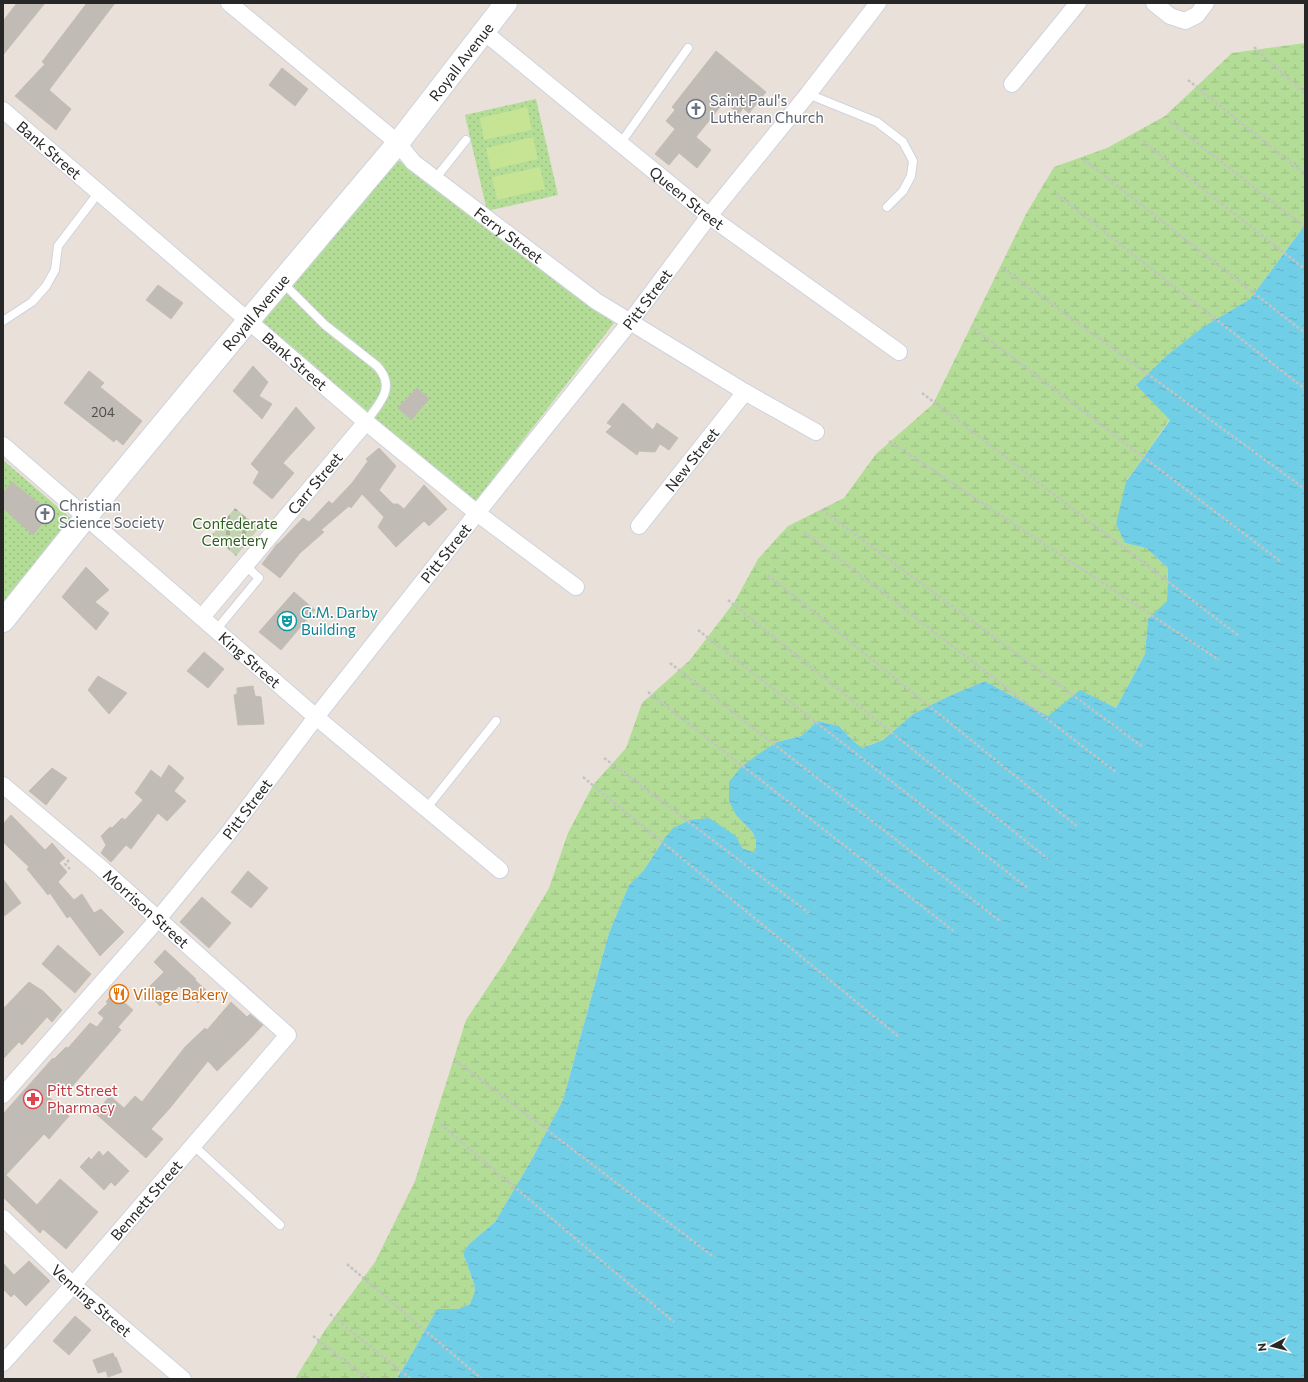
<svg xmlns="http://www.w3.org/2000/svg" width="1308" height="1382" viewBox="0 0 1308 1382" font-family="Commissioner,sans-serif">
	<defs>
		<pattern id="wetland-marsh" width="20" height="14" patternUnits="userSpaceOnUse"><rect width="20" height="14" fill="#b3dd97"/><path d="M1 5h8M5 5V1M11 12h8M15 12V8" fill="none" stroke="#9abe82"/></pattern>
		<pattern id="cemetery-stones" width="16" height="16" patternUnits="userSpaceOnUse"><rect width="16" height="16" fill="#c3d2b1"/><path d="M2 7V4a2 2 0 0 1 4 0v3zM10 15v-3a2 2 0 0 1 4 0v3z" fill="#a8b498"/></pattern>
		<pattern id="park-dots" width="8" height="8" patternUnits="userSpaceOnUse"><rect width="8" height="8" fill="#b3dd97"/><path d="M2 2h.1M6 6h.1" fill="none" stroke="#9abe82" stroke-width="1.8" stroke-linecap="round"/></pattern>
		<pattern id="water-ripples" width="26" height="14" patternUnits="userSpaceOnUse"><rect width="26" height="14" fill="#70cee7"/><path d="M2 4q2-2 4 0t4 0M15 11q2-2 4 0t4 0" fill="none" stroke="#61b1c6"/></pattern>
	</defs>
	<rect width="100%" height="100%" fill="#e9e1d9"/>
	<polygon fill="url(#wetland-marsh)" points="1305,43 1305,225 1250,299 1203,327 1166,356 1136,385 1170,419 1126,482 1125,543 1146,548 1168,568 1167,602 1148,619 1145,654 1116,708 1080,691 1048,716 985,681 949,696 913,714 883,740 861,748 852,740 839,726 818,721 801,736 777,742 742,766 736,815 753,833 756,840 756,853 741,848 736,836 664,839 644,870 629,885 609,933 563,1100 532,1159 495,1222 469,1244 463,1253 474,1284 475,1291 470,1304 458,1309 437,1309 410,1357 398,1375 399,1379 295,1379 325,1330 375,1262 415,1181 466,1020 506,960 549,888 568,833 593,785 626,748 642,703 690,660 735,601 758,559 788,526 844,498 876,454 933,404 1026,214 1054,167 1107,148 1165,116 1232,53"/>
	<polygon fill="url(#cemetery-stones)" points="235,508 259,528 236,556 212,535"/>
	<g fill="url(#park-dots)">
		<polygon points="536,99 558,195 487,211 465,115"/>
		<polygon points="397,159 614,323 475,502 260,321"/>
		<polygon points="3,460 74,521 3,607"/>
	</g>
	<g fill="#c6e493">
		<polygon points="527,107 532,130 484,140 480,118"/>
		<polygon points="533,137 538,159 491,170 486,148"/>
		<polygon points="540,167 545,189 497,200 492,177"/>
	</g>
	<polygon fill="url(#water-ripples)" points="1305,225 1305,1379 399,1379 398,1376 410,1357 437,1309 458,1309 470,1304 475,1291 474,1284 463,1253 469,1244 495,1222 532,1159 563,1100 609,933 629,885 644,870 664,839 673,828 690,820 709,818 736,836 742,848 756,853 756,840 753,833 736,815 729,801 729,782 742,766 763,751 777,742 801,736 818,721 839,726 852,740 862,748 883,740 913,714 949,696 985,681 1048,716 1080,690 1116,708 1145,654 1148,619 1167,601 1168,568 1146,548 1125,543 1116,524 1126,482 1170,420 1136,385 1166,356 1203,327 1250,299"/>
	<g fill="#c1bbb6" stroke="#c4bdb3">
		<polygon points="17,3 45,3 3,55 3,21"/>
		<polygon points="87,3 115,3 49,90 71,109 56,130 15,96 45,64 42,62"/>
		<polygon points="716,51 766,92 749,113 743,108 739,114 724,102 696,137 711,150 697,168 679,153 669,165 655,154 675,129 666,121 675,110 672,107"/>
		<polygon points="282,68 308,89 295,106 269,85"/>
		<polygon points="158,285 183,303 171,319 146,300"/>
		<polygon points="253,366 268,382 259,396 272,404 262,419 233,391"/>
		<polygon points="89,371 104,383 100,387 142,421 123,445 116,439 114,442 64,403"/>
		<polygon points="417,388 429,399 411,420 398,408"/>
		<polygon points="623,403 653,430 657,423 678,438 669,450 660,444 655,452 639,451 637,455 606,432 612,426 607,423"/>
		<polygon points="296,407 315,428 283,463 294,473 272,499 253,483 259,472 251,464"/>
		<polygon points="379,448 396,466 379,490 393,504 398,504 404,509 424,485 447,509 429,526 424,521 396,547 378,527 384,517 362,494 351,508 349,506 321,530 324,532 300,553 280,578 262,564 277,544 278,544 303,518 309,522 329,501 332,504 352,483 368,461 366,459"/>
		<polygon points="12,482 51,513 33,535 3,508 3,493"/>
		<polygon points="86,567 109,590 95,602 109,613 96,630 62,597"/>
		<polygon points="294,592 315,610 281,650 259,632"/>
		<polygon points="204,652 224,669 208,688 187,671"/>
		<polygon points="98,676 127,693 109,714 88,690"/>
		<polygon points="253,686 255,696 261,697 264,724 238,725 234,695 237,694 237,688"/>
		<polygon points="169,765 184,778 174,791 186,801 167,821 158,813 131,849 126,845 111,862 101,853 106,845 101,836 110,827 112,828 122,818 125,820 143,800 135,793 151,770 161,778"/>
		<polygon points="52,768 67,778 46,805 29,791"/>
		<polygon points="11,815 45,850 52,843 65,858 59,863 67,872 58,882 74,900 82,894 94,913 101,909 124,932 100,956 70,916 67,918 50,893 48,895 27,869 29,867 3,842 3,824"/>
		<polygon points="248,871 268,888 251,908 231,892"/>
		<polygon points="3,879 21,903 3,917"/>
		<polygon points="202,897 231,923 209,948 180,922"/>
		<polygon points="58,945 91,974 75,993 42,964"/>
		<polygon points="165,950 196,979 195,980 208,992 198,1003 179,986 160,1006 145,991 164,972 154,962"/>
		<polygon points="29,982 43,991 62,1010 52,1022 47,1017 22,1045 19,1042 3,1059 3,1009"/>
		<polygon points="113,993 133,1010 118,1027 121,1030 69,1090 60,1082 48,1096 69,1116 49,1139 44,1134 6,1175 37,1205 60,1179 98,1212 66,1249 43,1229 40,1233 3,1197 3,1114 53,1058 54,1059 66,1047 68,1048 90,1023 97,1027 104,1018 98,1013 108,1003 106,1002"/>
		<polygon points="231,1002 247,1017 250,1014 263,1025 246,1043 217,1071 208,1061 170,1108 151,1129 163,1139 146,1158 95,1113 110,1096 124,1108 135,1096 142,1102 185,1047 205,1028 207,1030"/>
		<polygon points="99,1151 103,1156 108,1151 129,1171 115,1186 111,1182 104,1190 80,1167 89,1157 91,1160"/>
		<polygon points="29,1261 50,1281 26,1306 14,1294 11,1297 3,1289 3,1263 14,1275"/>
		<polygon points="75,1316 91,1330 69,1355 53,1341"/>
		<polygon points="113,1353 115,1358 116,1357 122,1372 108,1377 106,1371 98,1373 93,1360"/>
	</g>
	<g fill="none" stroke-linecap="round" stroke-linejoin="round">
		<g stroke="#ced2df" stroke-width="10">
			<g id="lane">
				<polyline points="808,94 877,122 903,142 913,161 911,176 903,191 887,207"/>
				<polyline points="620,144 688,48"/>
				<polyline points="435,179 466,140"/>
				<path d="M282,282l43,43 52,41c20,22 2,37 -11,56"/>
				<polyline points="3,321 32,302 46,286 55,270 58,246 99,192"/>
				<polyline points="216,630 259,578 245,565"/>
				<polyline points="426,809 496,721"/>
				<polyline points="193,1145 280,1225"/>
			</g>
		</g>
		<g stroke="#ced2df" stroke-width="18">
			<g id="street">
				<path id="s1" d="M229,3l169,140 15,19 183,139 149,91 71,40"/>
				<polyline points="1154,3 1170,16 1185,21 1197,15 1206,3"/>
				<path id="s2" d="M484,32l225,184 190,136"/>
				<polyline points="1012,84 1078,3"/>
				<path id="s3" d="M3,110l363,312 111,91 99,74"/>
				<path id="s4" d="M3,445l313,272 184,153"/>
				<path id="s5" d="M639,526l106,-134"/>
				<path id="s6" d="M202,617l164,-195"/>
				<path id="s7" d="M3,785l97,82 188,168 -215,250 -70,78"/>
				<path id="s8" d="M3,1095l155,-176 69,-84 89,-118 161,-204 153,-191 79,-106 99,-122 70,-91"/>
				<path id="s9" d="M3,1218l70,67 110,94"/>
			</g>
		</g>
		<g stroke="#ced2df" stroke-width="24">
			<g id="secondary">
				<path id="s10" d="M3,621l83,-104 162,-196 150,-178 108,-140"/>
			</g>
		</g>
		<g stroke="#c3c3c3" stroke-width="2.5" stroke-dasharray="3 2" stroke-linecap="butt">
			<polyline points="1254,47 1305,94"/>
			<polyline points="1188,80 1305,174"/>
			<polyline points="1169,121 1305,227"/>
			<polyline points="1143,142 1305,269"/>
			<polyline points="1084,160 1305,333"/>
			<polyline points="1056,194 1305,389"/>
			<polyline points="1001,267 1305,489"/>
			<polyline points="971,326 1280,561"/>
			<polyline points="922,393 1239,636"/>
			<polyline points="889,441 1219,660"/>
			<polyline points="822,510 1143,747"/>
			<polyline points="804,532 1116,772"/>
			<polyline points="768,575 1078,827"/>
			<polyline points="728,600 1048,859"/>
			<polyline points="698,630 1029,889"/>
			<polyline points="670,663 1000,921"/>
			<polyline points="648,692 955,932"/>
			<polyline points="604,758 809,913"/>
			<polyline points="583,777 899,1037"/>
			<polyline points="69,860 65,864 70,869"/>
			<polyline points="455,1060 714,1257"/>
			<polyline points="440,1124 674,1322"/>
			<polyline points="347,1264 482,1379"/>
			<polyline points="330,1314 411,1379"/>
			<polyline points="313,1336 368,1379"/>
		</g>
		<use href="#lane" stroke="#fff" stroke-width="8"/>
		<use href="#street" stroke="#fff" stroke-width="16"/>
		<use href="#secondary" stroke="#fff" stroke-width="22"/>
	</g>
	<defs>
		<g id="church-ring" transform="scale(1)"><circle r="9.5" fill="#fff" stroke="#6b7280" stroke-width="1.5"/><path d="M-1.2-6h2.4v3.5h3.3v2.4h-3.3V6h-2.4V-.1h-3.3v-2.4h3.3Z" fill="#6b7280"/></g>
		<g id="theatre-ring" transform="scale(1)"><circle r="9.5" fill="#fff" stroke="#0f9aa8" stroke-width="1.5"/><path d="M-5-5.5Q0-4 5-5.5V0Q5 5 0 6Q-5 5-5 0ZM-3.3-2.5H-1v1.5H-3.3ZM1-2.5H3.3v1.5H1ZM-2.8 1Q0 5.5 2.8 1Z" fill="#0f9aa8"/></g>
		<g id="restaurant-ring" transform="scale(1)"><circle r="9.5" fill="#fff" stroke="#e8710a" stroke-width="1.5"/><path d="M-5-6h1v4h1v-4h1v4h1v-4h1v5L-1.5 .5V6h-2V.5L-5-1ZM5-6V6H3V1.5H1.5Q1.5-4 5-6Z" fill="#e8710a"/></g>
		<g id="pharmacy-ring" transform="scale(1)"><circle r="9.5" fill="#fff" stroke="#e0444e" stroke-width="1.5"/><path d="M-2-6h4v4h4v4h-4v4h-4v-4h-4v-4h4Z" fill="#e0444e"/></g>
	</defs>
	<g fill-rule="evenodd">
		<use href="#church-ring" x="696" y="109"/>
		<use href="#church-ring" x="45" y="514"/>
		<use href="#theatre-ring" x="287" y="621"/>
		<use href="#restaurant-ring" x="119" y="994"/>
		<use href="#pharmacy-ring" x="33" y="1099"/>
	</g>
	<g text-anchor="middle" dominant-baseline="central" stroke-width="3" stroke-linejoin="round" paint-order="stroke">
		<g font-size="13" fill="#4e4c4b">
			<text x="103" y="412">204</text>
		</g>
		<g font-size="15" fill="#272727" stroke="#fff">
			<text stroke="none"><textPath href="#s10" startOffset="723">Royall Avenue</textPath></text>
			<text stroke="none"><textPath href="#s3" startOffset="61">Bank Street</textPath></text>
			<text stroke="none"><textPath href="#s2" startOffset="262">Queen Street</textPath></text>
			<text stroke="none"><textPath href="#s1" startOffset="364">Ferry Street</textPath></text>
			<text stroke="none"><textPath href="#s8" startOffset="1024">Pitt Street</textPath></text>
			<text stroke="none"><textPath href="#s10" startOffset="399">Royall Avenue</textPath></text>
			<text stroke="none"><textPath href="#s3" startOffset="385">Bank Street</textPath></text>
			<text stroke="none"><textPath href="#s5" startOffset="85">New Street</textPath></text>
			<text stroke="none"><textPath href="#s6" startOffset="175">Carr Street</textPath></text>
			<text stroke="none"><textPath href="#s8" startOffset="700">Pitt Street</textPath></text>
			<text stroke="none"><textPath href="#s4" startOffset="327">King Street</textPath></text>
			<text stroke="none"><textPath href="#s8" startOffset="376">Pitt Street</textPath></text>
			<text stroke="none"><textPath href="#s7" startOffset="189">Morrison Street</textPath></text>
			<text transform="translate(146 1200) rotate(-49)">Bennett Street</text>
			<text stroke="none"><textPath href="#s9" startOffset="121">Venning Street</textPath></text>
		</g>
		<g font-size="15" fill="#5b616d" stroke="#fff" text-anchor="start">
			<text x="710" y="100">Saint Paul's<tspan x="710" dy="17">Lutheran Church</tspan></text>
			<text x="59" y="505">Christian<tspan x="59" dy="17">Science Society</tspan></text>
		</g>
		<g font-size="15" fill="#2e5e1d" stroke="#fff">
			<text x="235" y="523">Confederate<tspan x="235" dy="17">Cemetery</tspan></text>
		</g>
		<g font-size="15" fill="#0d838f" stroke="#fff" text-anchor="start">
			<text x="301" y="612">G.M. Darby<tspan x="301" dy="17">Building</tspan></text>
		</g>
		<g font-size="15" fill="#c56008" stroke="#fff" text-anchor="start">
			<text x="133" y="994">Village Bakery</text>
		</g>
		<g font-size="15" fill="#be3a42" stroke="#fff" text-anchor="start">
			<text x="47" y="1090">Pitt Street<tspan x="47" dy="17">Pharmacy</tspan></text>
		</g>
	</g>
	<rect width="1308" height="1382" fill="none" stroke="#272727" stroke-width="8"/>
	<g transform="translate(1272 1346) rotate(263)" stroke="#ffffff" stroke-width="3" paint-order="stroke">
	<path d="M0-3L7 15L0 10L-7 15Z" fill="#272727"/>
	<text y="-6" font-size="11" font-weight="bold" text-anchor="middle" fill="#272727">N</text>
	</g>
</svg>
